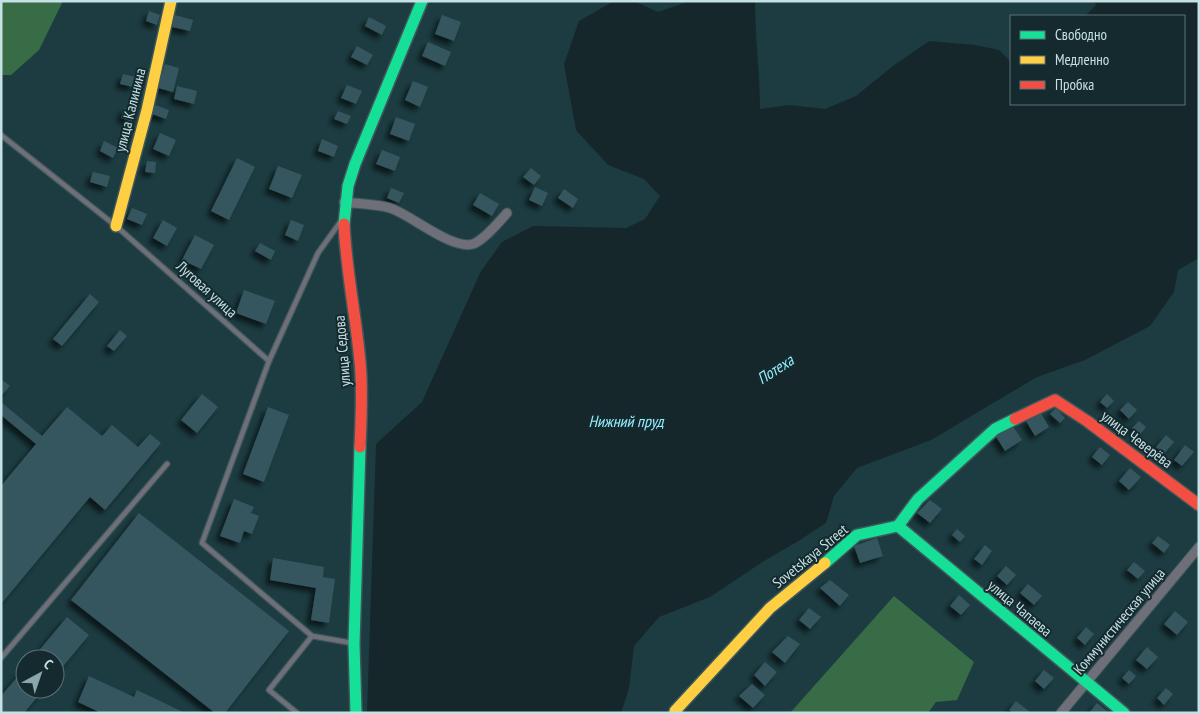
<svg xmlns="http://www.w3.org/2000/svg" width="1200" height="714" viewBox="0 0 1200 714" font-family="'PT Sans Narrow',sans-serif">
	<defs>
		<filter id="shadow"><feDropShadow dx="-4.5" dy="4.5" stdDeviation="2.5" flood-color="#0009"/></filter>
	</defs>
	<rect width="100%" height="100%" fill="#1c3c41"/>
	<g fill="#376c46">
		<polygon points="1,1 63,1 39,50 11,75 1,75"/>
		<polygon points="894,596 974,662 957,700 936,702 928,713 790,713"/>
	</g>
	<path fill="#15272a" d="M614,1h20l24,11 32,-11h65c0,36 5,72 5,108l29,-4 36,4 31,-13 37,-30 36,-25 46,4 24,5 12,12v42h173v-88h-99l11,-11 -1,-4h104v257l-21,12 -4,22 -24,34 -65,34 -48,17 -106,63 -74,28 -23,28 -8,27 -26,17 -36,21 -54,36 -51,20 -25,29 -5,42 -8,25h-254l9,-269 46,-42 59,-131 21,-29 31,-16 93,2 19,-9 15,-23 -16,-17 -36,-14 -32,-35 -12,-66 15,-43z"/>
	<g fill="#35565e" filter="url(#shadow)">
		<polygon points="149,11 160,15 157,25 146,21"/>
		<polygon points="175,15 193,20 190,31 172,27"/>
		<polygon points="442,15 461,22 454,41 435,34"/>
		<polygon points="369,17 386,26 382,35 365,26"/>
		<polygon points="428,42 451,52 445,66 422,56"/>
		<polygon points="357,46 373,55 367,65 351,57"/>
		<polygon points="165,64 179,68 173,92 158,88"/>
		<polygon points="123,74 136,77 133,87 120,84"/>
		<polygon points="413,81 428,87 420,107 405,100"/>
		<polygon points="347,85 362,91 356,104 341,98"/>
		<polygon points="177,86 197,91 194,104 174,99"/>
		<polygon points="155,105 169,110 166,119 152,114"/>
		<polygon points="124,108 136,112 132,122 121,118"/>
		<polygon points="338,111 351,116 347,124 334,119"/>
		<polygon points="396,117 415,124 409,141 390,134"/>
		<polygon points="160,133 176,140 169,156 153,149"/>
		<polygon points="322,139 338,146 334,157 318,151"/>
		<polygon points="104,141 118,148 113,158 100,151"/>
		<polygon points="382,150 400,157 395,171 376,164"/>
		<polygon points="237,158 255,167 229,220 211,211"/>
		<polygon points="147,161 156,162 155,173 145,172"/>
		<polygon points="278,166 302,175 292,198 269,189"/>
		<polygon points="531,168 541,176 534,185 523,177"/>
		<polygon points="93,172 110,176 107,187 90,182"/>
		<polygon points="535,187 548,193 542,206 529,200"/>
		<polygon points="391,188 404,193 399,203 387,198"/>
		<polygon points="564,189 578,199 573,208 558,198"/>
		<polygon points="480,193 499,204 492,216 473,205"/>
		<polygon points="132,208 147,214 142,225 127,219"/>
		<polygon points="163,220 177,228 167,246 153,238"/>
		<polygon points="291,220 304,225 298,241 285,235"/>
		<polygon points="195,235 214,245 201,269 182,260"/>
		<polygon points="260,243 275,251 271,260 255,251"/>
		<polygon points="244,290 275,301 266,324 236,313"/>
		<polygon points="90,294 99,302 62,346 53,339"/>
		<polygon points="120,330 127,336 114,351 107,346"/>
		<polygon points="1,379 10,386 1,396"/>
		<polygon points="202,394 218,407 197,433 181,420"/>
		<polygon points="1107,394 1114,401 1107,408 1100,402"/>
		<polygon points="1,402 42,436 67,407 102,436 112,425 138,447 150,434 161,443 105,510 90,497 1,604 1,486 36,444 1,415"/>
		<polygon points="1128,402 1137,410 1129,419 1120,410"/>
		<polygon points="268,407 289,415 264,482 243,474"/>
		<polygon points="1056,408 1065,418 1060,423 1050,414"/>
		<polygon points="1040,412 1049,427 1035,436 1026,421"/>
		<polygon points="1139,421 1146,427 1140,435 1132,428"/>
		<polygon points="1012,425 1022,440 1005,451 995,435"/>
		<polygon points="1166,435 1174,442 1164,454 1156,447"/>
		<polygon points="1185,445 1194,452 1182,466 1174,460"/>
		<polygon points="1100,447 1110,455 1102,465 1092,457"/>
		<polygon points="1130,468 1141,477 1129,490 1119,481"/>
		<polygon points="234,499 254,507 251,513 259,516 252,534 244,531 240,543 220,536"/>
		<polygon points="930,500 942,509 930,523 917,513"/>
		<polygon points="139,513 289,631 225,713 215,713 71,600"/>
		<polygon points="957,529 965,536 960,542 952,535"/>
		<polygon points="1158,536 1170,545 1164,553 1152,543"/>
		<polygon points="877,538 883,556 860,563 854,546"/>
		<polygon points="985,545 992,551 982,565 974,559"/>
		<polygon points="273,558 324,567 323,577 335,579 329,623 311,620 316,588 270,580"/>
		<polygon points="1134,562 1145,571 1138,579 1127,570"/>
		<polygon points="1006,566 1016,575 1007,585 997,576"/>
		<polygon points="830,580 849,595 840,606 820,588"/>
		<polygon points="1028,584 1042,596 1034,605 1020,593"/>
		<polygon points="959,595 970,605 961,615 950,606"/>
		<polygon points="809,608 821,617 810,629 799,620"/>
		<polygon points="1175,611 1188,622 1177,635 1164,624"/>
		<polygon points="67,617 89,635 55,676 55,659 32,659"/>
		<polygon points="1086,627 1094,634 1085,645 1077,638"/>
		<polygon points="788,636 800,644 785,663 772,652"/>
		<polygon points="1147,647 1158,657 1147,669 1136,660"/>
		<polygon points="765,662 777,672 765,686 754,675"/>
		<polygon points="25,668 25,689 44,689 24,713 1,713 1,696"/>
		<polygon points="1044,670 1054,678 1044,689 1035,681"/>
		<polygon points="1129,670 1136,676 1129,684 1122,678"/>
		<polygon points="89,676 134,697 137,690 185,713 101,713 78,702"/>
		<polygon points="752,684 765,695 753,708 739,696"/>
		<polygon points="1166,688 1173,694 1164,705 1157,698"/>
		<polygon points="1016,701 1031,713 1013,713 1009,710"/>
		<polygon points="1097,703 1109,713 1089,713"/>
	</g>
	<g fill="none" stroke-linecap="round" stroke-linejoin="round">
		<g stroke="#3e575b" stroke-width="7">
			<g id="lane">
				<polyline points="1,135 116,226 269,361 318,253 341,221"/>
				<polyline points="269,361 202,543 312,636 352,643"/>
				<polyline points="1,658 167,464"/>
				<polyline points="297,713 269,690 312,636"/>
			</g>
		</g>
		<g stroke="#3e575b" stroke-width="11">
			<g id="street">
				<path d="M344,202c15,2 32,2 46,6 20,6 61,42 83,36 11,-4 26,-22 34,-31"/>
				<polyline points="1061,713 1199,547"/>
			</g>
		</g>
		<g stroke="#3e575b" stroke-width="14">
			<g id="fast">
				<polyline points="344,224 348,186 355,164 422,1"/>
				<polyline points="898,526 1124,713"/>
				<polyline points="825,563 857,535 898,526 918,499 995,429 1015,419"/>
				<polyline points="356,713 354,644 360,447"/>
			</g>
		</g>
		<g stroke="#3e575b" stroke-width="14">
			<g id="slow">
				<polyline points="116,226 147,110 171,1"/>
				<polyline points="675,711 770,608 825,563"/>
			</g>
		</g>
		<g stroke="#3e575b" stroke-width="14">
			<g id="jam">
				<path d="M344,224c2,46 12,92 16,138 3,28 1,56 0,85"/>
				<polyline points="1015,419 1055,400 1087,421 1199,505"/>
			</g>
		</g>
		<use href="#lane" stroke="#6e6f78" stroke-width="4.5"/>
		<use href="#street" stroke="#6e6f78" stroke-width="9"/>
		<use href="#fast" stroke="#16e098" stroke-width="11"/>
		<use href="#slow" stroke="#ffcf43" stroke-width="11"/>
		<use href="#jam" stroke="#f24e42" stroke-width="11"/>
	</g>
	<g text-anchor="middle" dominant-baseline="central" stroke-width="4" stroke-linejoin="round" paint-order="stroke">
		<g font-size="15" fill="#c6e1e5" stroke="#142a2e">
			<text transform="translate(130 110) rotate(-76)">улица Калинина</text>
			<text transform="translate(207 289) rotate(42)">Луговая улица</text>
			<text transform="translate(342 351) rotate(-95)">улица Седова</text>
			<text transform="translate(1137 439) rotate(37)">улица Чеверёва</text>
			<text transform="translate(810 556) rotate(-39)">Sovetskaya Street</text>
			<text transform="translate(1020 608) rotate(40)">улица Чапаева</text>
			<text transform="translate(1119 621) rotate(-50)">Коммунистическая улица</text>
		</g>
		<g font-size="16" font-style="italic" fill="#96effe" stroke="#142a2e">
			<text transform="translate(775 369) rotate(-33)">Потеха</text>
			<text x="626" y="421">Нижний пруд</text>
		</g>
	</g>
	<rect width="1200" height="714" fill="none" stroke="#c6e1e5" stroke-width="5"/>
	<rect x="1010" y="15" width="175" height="90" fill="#142a2e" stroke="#5b7377"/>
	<rect x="1020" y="31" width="25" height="8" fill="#16e098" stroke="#5b7377"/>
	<text x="1055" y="40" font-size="15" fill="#c6e1e5">Свободно</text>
	<rect x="1020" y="56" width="25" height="8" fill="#ffcf43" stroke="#5b7377"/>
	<text x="1055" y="65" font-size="15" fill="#c6e1e5">Медленно</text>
	<rect x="1020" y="81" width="25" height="8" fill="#f24e42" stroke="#5b7377"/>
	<text x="1055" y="90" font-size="15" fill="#c6e1e5">Пробка</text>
	<g transform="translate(40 674) rotate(40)"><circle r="24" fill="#142a2e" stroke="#5b7377"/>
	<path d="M0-4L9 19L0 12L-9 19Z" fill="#8aa7ac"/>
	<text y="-8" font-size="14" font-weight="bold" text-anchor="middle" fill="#c6e1e5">С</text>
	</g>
</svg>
